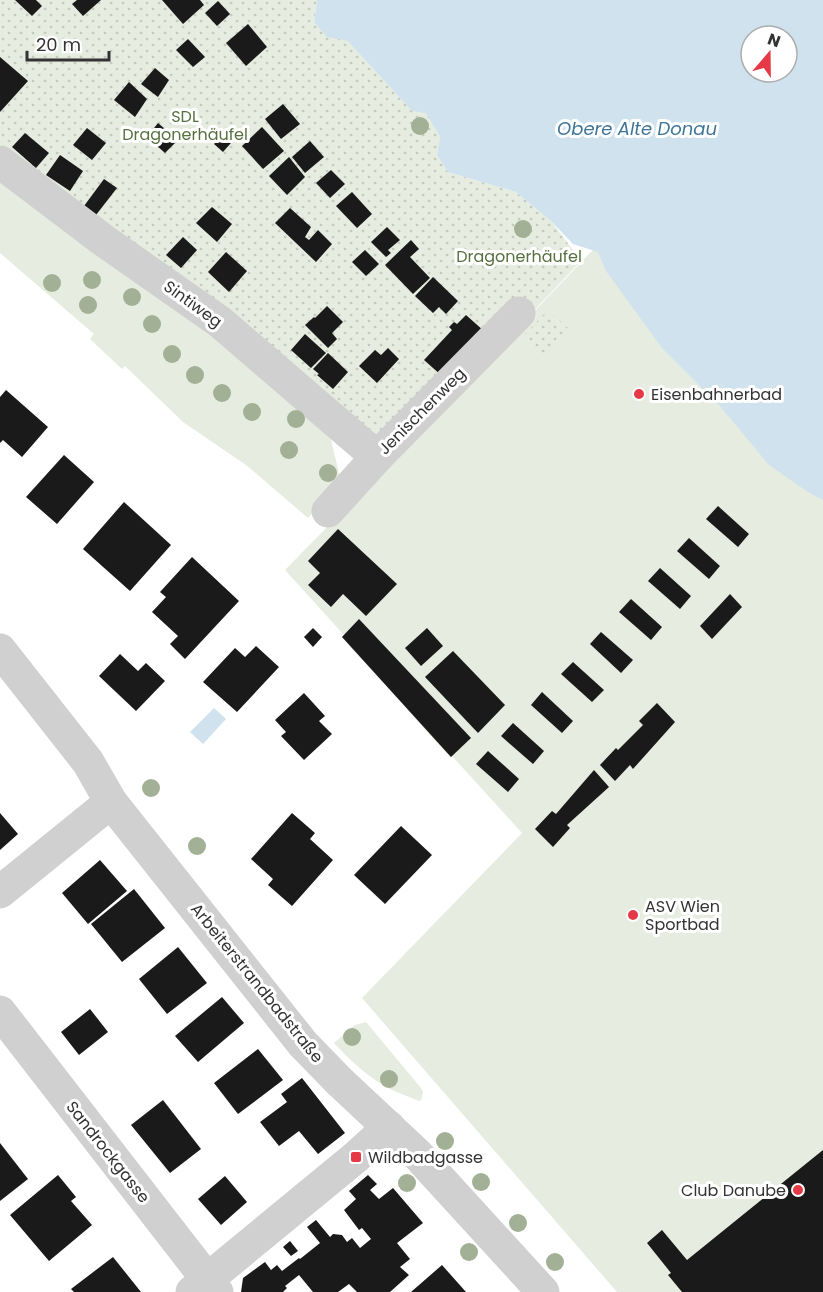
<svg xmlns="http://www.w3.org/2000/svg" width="823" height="1292" viewBox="0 0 823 1292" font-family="Poppins,sans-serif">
	<defs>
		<pattern id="park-dots" width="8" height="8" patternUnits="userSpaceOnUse" patternTransform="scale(1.5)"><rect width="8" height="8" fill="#e6ecdf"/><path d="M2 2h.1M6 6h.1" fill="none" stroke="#c6cbc0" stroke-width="1.8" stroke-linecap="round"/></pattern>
	</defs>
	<rect width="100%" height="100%" fill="#fff"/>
	<g fill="#e6ecdf">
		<polygon points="823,166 823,1292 617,1292 362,998 522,833 452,756 450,757 342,637 344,635 285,570 384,469 609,233"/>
		<polygon points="0,174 214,327 328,426 341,482 308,518 246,465 183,422 125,366 122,369 90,339 94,334 0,253"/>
		<path d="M366,1022l55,66 2,4 -2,8 -2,1c-9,-4 -18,-7 -27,-11 -22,-11 -41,-29 -58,-47l21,-18z"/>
	</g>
	<g fill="url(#park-dots)">
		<polygon points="0,0 317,0 314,22 348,40 412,111 426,112 440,137 437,155 448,172 516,192 552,222 581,261 526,319 379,446 0,145"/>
		<polygon points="548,310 568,328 543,354 523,336"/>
	</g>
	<g fill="#cfe2ee" fill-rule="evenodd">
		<path d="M317,0h506v500l-15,-8 -39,-27 -50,-60 -57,-57 -56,-77 -8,-19 -25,-8 -21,-22 -36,-30 -68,-20 -11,-17 3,-18 -14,-24 -14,-2 -64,-70 -21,-4 -13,-15zM751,36h36v36h-36z"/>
		<polygon points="214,708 226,719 203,744 190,732"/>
	</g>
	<g fill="#1a1a1a">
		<polygon points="15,0 36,0 42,6 32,16"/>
		<polygon points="77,0 101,0 83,16 72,4"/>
		<polygon points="162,0 200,0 204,5 183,24"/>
		<polygon points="218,1 230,14 217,26 205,13"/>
		<polygon points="248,24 267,47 246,66 226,43"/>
		<polygon points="188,39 205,57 193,67 176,50"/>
		<polygon points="0,57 28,81 0,112"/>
		<polygon points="155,68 169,80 158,97 141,84"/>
		<polygon points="129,82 147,99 135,117 114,100"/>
		<polygon points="283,104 300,124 281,139 265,119"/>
		<polygon points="158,123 178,140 165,153 147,137"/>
		<polygon points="262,127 284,151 263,169 242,146"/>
		<polygon points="87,128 106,143 92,160 73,145"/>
		<polygon points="230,128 238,135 223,152 214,144"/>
		<polygon points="25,133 49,153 36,168 12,147"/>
		<polygon points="310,141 324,157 305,173 292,157"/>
		<polygon points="60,155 83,171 70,191 46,175"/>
		<polygon points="289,157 305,177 287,195 269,176"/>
		<polygon points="331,170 345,184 330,198 316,183"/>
		<polygon points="104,179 117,188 96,215 84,206"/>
		<polygon points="352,192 372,214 357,228 336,206"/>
		<polygon points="212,207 232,224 217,242 196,223"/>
		<polygon points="290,208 311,227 305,237 309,240 318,230 332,244 316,262 275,223"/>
		<polygon points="387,227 400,240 388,250 391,253 386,257 371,242"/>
		<polygon points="183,237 197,250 181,268 166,255"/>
		<polygon points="411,240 419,249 410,257 430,278 413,294 385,265"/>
		<polygon points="365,250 379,264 366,276 352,262"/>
		<polygon points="226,252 247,271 229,292 208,272"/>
		<polygon points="433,277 458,301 446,314 439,307 433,313 415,296"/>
		<polygon points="327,306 343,322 332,333 337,339 328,348 305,325 314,317 315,318"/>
		<polygon points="466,315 484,331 442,376 424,360 452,330 449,327 454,322 457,324"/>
		<polygon points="305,334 326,353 311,368 291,350"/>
		<polygon points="388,348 399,359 377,383 359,366 375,350 381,355"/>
		<polygon points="328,353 348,372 333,389 317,375 319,374 313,369"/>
		<polygon points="6,390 48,427 22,457 3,440 0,443 0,397"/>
		<polygon points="64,455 94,482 57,524 26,497"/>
		<polygon points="124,502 171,545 130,591 83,549"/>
		<polygon points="718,506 749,534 738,547 706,519"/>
		<polygon points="338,529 397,584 366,616 343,594 331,607 308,585 320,573 308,561"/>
		<polygon points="689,538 720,566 709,579 677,551"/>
		<polygon points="192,557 239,601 185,659 170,644 178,636 152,612 166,597 160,592"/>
		<polygon points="660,568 691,596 680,609 648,581"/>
		<polygon points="730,594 742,607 712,639 700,626"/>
		<polygon points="631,599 662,627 651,640 619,612"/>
		<polygon points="359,619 471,738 451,757 342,637"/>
		<polygon points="313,628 322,637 313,647 304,637"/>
		<polygon points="427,628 443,646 421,666 405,648"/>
		<polygon points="601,632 633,660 621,673 590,644"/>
		<polygon points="256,646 279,667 237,712 203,682 235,648 245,657"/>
		<polygon points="453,651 505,705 478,733 425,677"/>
		<polygon points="120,654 138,671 146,663 165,681 136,711 99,676"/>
		<polygon points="573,662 604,690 592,702 561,674"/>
		<polygon points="542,692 573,721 562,733 531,705"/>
		<polygon points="304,693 325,716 319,721 332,734 304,760 281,736 286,732 275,720"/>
		<polygon points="657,703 675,722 633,769 630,765 615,781 600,765 616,748 618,750 643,725 639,721"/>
		<polygon points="513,723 544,751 533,764 501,736"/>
		<polygon points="488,751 519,779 508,792 476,764"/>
		<polygon points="594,770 609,787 567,825 570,828 553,847 535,829 552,811 556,814"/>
		<polygon points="0,813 18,834 0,850"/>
		<polygon points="292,813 315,833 310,839 333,860 292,906 268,885 273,879 251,859"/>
		<polygon points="401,826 432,855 385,904 354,875"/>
		<polygon points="100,860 127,891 88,924 62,893"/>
		<polygon points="134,889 165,928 122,962 91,924"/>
		<polygon points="178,947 207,983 167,1014 139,979"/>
		<polygon points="222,997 244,1023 198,1062 175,1036"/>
		<polygon points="90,1009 108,1032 79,1055 61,1032"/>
		<polygon points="258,1049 283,1080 238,1114 214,1083"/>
		<polygon points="302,1078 345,1133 318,1154 299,1131 279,1146 260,1122 287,1102 281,1094"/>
		<polygon points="163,1100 201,1149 170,1173 131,1125"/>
		<polygon points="0,1143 28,1179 0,1201"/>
		<polygon points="823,1150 823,1292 682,1292 668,1275 671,1273 647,1243 662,1230 687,1260"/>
		<polygon points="58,1175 76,1197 71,1201 92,1225 49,1261 10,1215"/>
		<polygon points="368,1175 377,1184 370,1190 379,1199 393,1188 423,1223 397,1243 410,1259 400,1267 409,1275 390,1292 357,1292 349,1284 338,1292 313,1292 299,1275 285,1286 287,1288 283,1292 241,1292 243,1278 265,1262 271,1270 277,1265 282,1271 299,1258 300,1259 320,1243 307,1227 316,1220 330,1237 333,1234 342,1235 347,1242 352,1238 360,1248 371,1239 362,1228 359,1230 344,1210 356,1199 349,1191"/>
		<polygon points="225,1176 247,1202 221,1225 198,1199"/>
		<polygon points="290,1241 298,1251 291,1256 283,1247"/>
		<polygon points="113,1257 141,1292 74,1292 71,1289"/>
		<polygon points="442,1265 466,1292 411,1292"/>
	</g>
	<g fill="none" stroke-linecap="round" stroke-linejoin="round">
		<g stroke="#d0d0d0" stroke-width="33">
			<polyline points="0,162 103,240 220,322 377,457"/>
			<polyline points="328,511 377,457 519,313"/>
			<polyline points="0,650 88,762 111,802 303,1044 340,1082 416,1153 543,1292"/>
			<polyline points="0,892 111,802"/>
			<polyline points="0,1012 217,1292"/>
			<polyline points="192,1292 356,1157 389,1127"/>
		</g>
	</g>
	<g fill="#a2b095">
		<circle cx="420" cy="126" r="9"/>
		<circle cx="523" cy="229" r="9"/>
		<circle cx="92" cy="280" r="9"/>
		<circle cx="52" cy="283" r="9"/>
		<circle cx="132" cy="297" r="9"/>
		<circle cx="88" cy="305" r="9"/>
		<circle cx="152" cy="324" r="9"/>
		<circle cx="172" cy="354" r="9"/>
		<circle cx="195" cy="375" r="9"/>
		<circle cx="222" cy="393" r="9"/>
		<circle cx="252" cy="412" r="9"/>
		<circle cx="296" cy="419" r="9"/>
		<circle cx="289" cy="450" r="9"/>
		<circle cx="328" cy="473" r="9"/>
		<circle cx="151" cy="788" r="9"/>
		<circle cx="197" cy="846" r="9"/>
		<circle cx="352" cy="1037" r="9"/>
		<circle cx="389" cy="1079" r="9"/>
		<circle cx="445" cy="1141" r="9"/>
		<circle cx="481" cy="1182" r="9"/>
		<circle cx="407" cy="1183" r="9"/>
		<circle cx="518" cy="1223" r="9"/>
		<circle cx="469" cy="1252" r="9"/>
		<circle cx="555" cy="1262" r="9"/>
	</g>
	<g fill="#e63946" stroke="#fff" stroke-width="2">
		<circle cx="639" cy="394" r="6"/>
		<circle cx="633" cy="915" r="6"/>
		<rect x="350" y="1151" width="12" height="12" rx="3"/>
		<circle cx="798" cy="1190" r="6"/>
	</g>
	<g text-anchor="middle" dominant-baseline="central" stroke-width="6" stroke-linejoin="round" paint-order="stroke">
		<g font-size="16" fill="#56703f" stroke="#fff">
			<text x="185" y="116">SDL<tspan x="185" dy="18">Dragonerhäufel</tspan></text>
			<text x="519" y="256">Dragonerhäufel</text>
		</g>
		<g font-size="16" fill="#333" stroke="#fff">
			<text transform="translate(193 304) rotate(36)">Sintiweg</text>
			<text transform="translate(422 411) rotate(-45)">Jenischenweg</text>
			<text transform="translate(257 983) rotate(51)">Arbeiterstrandbadstraße</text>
			<text transform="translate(108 1152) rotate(52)">Sandrockgasse</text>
		</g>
		<g font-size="16" fill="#333" stroke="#fff" text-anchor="start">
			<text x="651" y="394">Eisenbahnerbad</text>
			<text x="645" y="906">ASV Wien<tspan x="645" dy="18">Sportbad</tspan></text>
			<text x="368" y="1157">Wildbadgasse</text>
			<text x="786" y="1190" text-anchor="end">Club Danube</text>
		</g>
		<g font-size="18" font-style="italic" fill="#3f7597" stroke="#fff">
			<text x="637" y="128">Obere Alte Donau</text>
		</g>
	</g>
	<g transform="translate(769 54) rotate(20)"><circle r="28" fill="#ffffff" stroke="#adadad" stroke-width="1.5"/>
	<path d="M0-4.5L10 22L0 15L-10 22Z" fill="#e63946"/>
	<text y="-9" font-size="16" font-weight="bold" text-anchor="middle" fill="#333333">N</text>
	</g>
	<path d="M27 51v9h82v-9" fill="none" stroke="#333333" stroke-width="3"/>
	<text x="36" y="51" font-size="18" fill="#333333" stroke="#ffffff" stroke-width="4.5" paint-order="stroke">20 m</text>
</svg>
